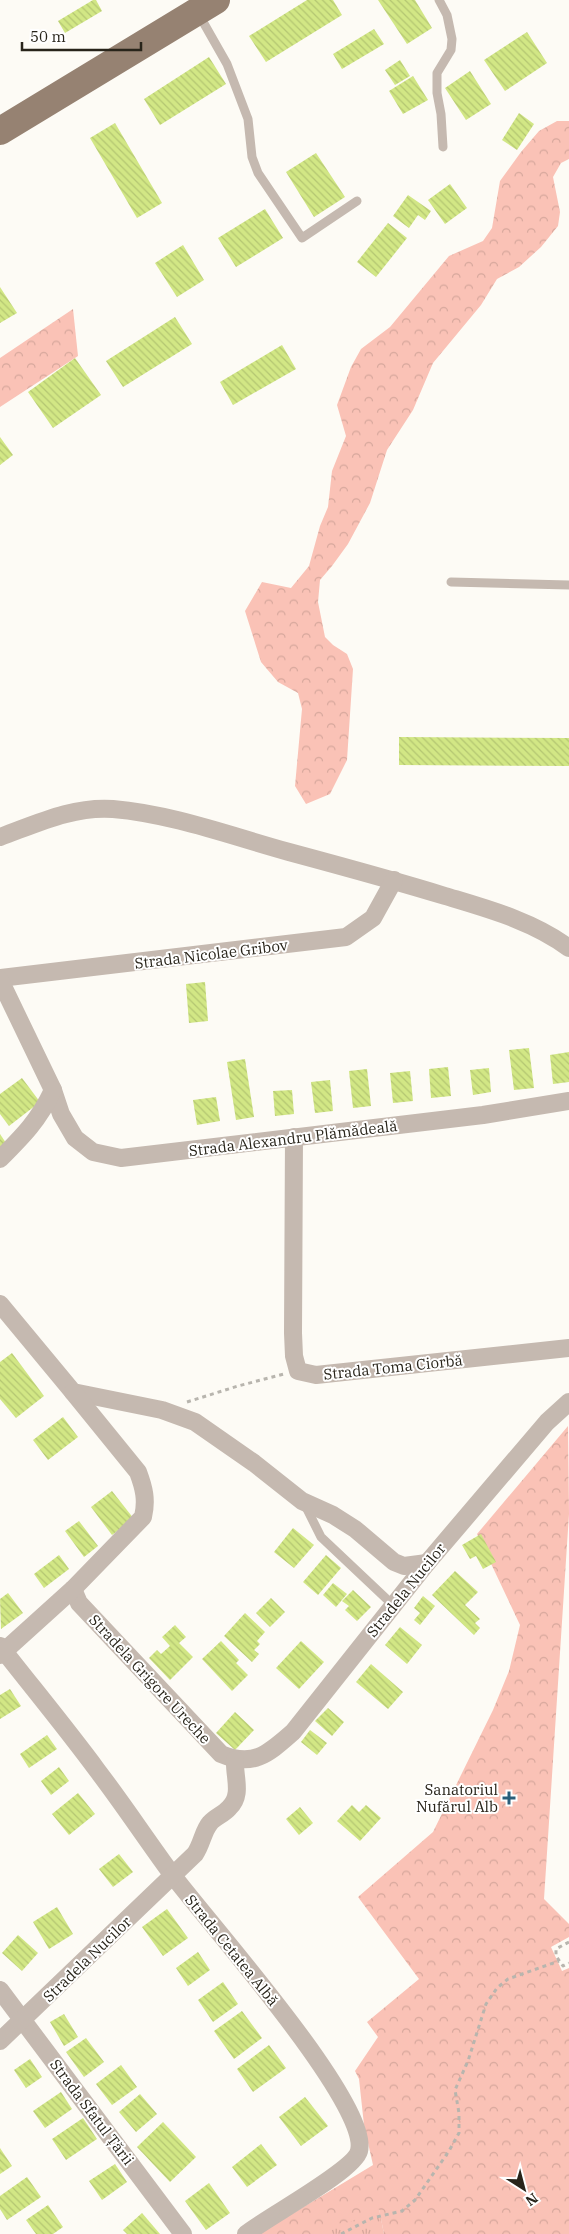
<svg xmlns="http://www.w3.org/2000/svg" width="569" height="2234" viewBox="0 0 569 2234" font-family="'IBM Plex Serif',serif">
	<defs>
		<pattern id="grass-tufts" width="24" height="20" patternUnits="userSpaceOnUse" patternTransform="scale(1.25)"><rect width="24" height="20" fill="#fac2b6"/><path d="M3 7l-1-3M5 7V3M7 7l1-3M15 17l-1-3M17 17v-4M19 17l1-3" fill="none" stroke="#d6a79c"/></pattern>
		<pattern id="forest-crowns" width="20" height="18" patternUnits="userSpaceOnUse" patternTransform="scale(1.25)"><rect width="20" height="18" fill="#fac2b6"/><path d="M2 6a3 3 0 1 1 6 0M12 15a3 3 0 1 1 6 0" fill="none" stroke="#d6a79c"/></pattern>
		<pattern id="building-back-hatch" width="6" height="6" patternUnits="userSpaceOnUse" patternTransform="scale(1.25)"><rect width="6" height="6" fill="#d2e785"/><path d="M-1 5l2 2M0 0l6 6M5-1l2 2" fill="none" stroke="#b4c672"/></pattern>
	</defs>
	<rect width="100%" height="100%" fill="#fdfbf5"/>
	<polygon fill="url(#grass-tufts)" points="371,2167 384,2234 259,2234"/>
	<g fill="url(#forest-crowns)">
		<polygon points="557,121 569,121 569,159 561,163 553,177 560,212 558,226 541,247 519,267 497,279 481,305 433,363 413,410 387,450 370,503 348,544 332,566 320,580 318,602 325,637 333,645 347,654 353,669 347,760 330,794 306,804 295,786 302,709 298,693 278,682 261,662 245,611 262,582 291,588 309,566 320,526 328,507 332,471 346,436 337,405 351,367 361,349 390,327 449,256 483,241 492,228 500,181 521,152 539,131"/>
		<polygon points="73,309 78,356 0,407 0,358"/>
		<polygon points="568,1426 569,1514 544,1899 569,1924 569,1937 551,1947 562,1971 569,1968 569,2234 384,2234 379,2209 350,2222 328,2225 316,2234 259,2234 373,2165 364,2125 359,2079 355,2071 378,2037 367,2022 419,1979 358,1897 433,1832 493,1710 509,1671 520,1625 477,1534"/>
	</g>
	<g fill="url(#building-back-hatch)">
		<polygon points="93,0 96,0 102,11 65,33 58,21"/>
		<polygon points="307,0 333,0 342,15 266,62 249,36"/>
		<polygon points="378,0 415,0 432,28 407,44"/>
		<polygon points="374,29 384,44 342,69 333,54"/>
		<polygon points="527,32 547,63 505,91 484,60"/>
		<polygon points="209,57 226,84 160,125 144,99"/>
		<polygon points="400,60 410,76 395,85 385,70"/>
		<polygon points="470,71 491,104 466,120 445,88"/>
		<polygon points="413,76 428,100 403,114 389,91"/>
		<polygon points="519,113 534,124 517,150 502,140"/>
		<polygon points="115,123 162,203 137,218 90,138"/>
		<polygon points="316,153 345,197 314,217 286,172"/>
		<polygon points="450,184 467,208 445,224 428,200"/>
		<polygon points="408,195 431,211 425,220 418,215 409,228 393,216"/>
		<polygon points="265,209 283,238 236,267 218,238"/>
		<polygon points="388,223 407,238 376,277 357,262"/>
		<polygon points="183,245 204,280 177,297 155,263"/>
		<polygon points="0,287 17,313 0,323"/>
		<polygon points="175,317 192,344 123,387 106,361"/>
		<polygon points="282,345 296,369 233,405 220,382"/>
		<polygon points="75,358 101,395 53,428 28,392"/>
		<polygon points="0,437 13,455 0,465"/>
		<polygon points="399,737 569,738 569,766 399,765"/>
		<polygon points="205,982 208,1021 189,1023 186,984"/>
		<polygon points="529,1048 534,1088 514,1090 509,1050"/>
		<polygon points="569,1052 569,1082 553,1084 550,1055"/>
		<polygon points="245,1059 254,1117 236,1120 227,1062"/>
		<polygon points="448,1067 451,1096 431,1098 429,1069"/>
		<polygon points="489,1068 491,1092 473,1095 470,1070"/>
		<polygon points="367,1069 371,1106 353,1108 349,1071"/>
		<polygon points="410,1071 413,1101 393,1103 390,1073"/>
		<polygon points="22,1078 40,1102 9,1126 0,1114 0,1094"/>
		<polygon points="330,1080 333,1111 315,1113 311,1082"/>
		<polygon points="292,1090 294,1114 275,1116 273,1091"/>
		<polygon points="216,1097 220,1121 197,1125 193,1100"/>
		<polygon points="0,1134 6,1143 0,1148"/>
		<polygon points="12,1353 44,1396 16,1418 0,1399 0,1362"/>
		<polygon points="63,1417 78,1437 48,1460 33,1440"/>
		<polygon points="112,1491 134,1519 112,1535 91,1507"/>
		<polygon points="79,1521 98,1546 84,1557 65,1531"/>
		<polygon points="293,1528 314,1545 294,1568 274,1552"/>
		<polygon points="481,1534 496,1562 483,1569 476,1556 470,1559 462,1545"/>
		<polygon points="59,1555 69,1569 44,1588 34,1574"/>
		<polygon points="326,1555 341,1568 318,1595 303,1582"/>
		<polygon points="455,1571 478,1592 465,1605 480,1619 475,1623 480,1628 474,1635 432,1595"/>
		<polygon points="333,1583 347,1594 336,1607 323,1595"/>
		<polygon points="353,1590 371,1607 357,1621 345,1610 349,1606 342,1601"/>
		<polygon points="8,1593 23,1613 1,1629 0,1599"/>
		<polygon points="423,1596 435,1606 420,1625 414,1620 420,1613 414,1608"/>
		<polygon points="271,1598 285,1612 270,1627 256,1613"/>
		<polygon points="245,1613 265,1632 257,1641 260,1644 254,1650 259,1654 252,1662 224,1636"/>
		<polygon points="175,1625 186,1637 179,1643 193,1657 170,1680 149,1658 157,1650 161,1654 170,1646 162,1637"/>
		<polygon points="400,1627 422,1645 407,1664 385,1645"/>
		<polygon points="221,1641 239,1660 236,1663 248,1675 232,1691 202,1659"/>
		<polygon points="301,1641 324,1662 299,1689 276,1668"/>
		<polygon points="371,1664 403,1692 388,1709 356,1682"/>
		<polygon points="10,1689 21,1706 0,1719 0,1695"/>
		<polygon points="328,1708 344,1722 332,1736 315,1721"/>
		<polygon points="235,1712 254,1730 235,1750 216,1733"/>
		<polygon points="310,1730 327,1743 317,1755 301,1742"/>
		<polygon points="47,1735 57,1749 29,1768 20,1754"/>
		<polygon points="59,1767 69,1781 51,1795 41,1781"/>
		<polygon points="78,1793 95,1814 69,1835 52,1814"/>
		<polygon points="352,1805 359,1812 366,1805 381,1818 360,1841 337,1821"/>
		<polygon points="300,1807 313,1823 299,1835 286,1819"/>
		<polygon points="119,1854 133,1872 113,1887 99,1869"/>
		<polygon points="57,1907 73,1934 49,1949 33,1922"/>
		<polygon points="167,1909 188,1938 163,1956 142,1927"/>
		<polygon points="18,1935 38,1953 22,1971 2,1953"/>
		<polygon points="198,1952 210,1970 188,1986 176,1968"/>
		<polygon points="223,1982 238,2004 213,2022 198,2000"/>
		<polygon points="242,2011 262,2038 234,2059 214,2031"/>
		<polygon points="64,2014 78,2037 64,2046 50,2022"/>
		<polygon points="86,2038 104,2062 84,2077 66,2052"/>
		<polygon points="269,2045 286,2068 253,2092 237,2069"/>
		<polygon points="30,2059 42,2077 26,2088 14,2070"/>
		<polygon points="121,2065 137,2087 112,2105 96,2084"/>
		<polygon points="61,2092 72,2109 45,2128 33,2111"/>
		<polygon points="140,2094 157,2114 136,2132 119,2112"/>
		<polygon points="305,2097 328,2126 301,2146 279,2117"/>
		<polygon points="83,2118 97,2139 66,2160 52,2139"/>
		<polygon points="163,2122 196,2157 170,2182 137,2147"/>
		<polygon points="261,2144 277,2165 247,2187 232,2167"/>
		<polygon points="0,2148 12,2166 0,2174"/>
		<polygon points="115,2164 127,2182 102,2200 89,2181"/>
		<polygon points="27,2177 41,2197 7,2220 0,2209 0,2196"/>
		<polygon points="209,2183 230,2213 206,2230 185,2201"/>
		<polygon points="48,2205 63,2227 53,2234 36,2234 26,2220"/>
		<polygon points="142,2213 160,2234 127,2234 123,2230"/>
	</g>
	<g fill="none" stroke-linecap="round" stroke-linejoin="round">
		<g stroke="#b8b5ae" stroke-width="3" stroke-dasharray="4 4" stroke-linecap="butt">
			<polyline points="187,1402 238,1386 284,1374"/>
			<polyline points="569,1942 556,1949 556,1956 563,1966 569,1963"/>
			<polyline points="341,2234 372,2218 402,2211 415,2200 449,2151 459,2133 459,2113 455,2090 468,2061 486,2004 497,1988 508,1979 559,1961"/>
		</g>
		<g stroke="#c5b9b0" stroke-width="9">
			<polyline points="439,0 447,15 452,39 451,50 437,73 437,93 441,114 443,147"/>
			<polyline points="198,13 227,64 248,119 252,157 258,173 302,238 357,201"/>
			<polyline points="451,582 569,585"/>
			<polyline points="304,1503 321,1537 393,1605"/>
		</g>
		<g stroke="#c5b9b0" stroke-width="18">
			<path d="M0,837c36,-13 73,-31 113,-28 59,5 118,27 176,43 52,14 104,28 156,44 43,13 88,25 124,52"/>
			<polyline points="0,978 346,937 373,918 394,880"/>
			<polyline points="0,980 53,1090 61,1114 75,1138 93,1152 121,1158 483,1115 569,1101"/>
			<polyline points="294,1137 293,1333 294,1356 298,1371 316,1375 569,1348"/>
			<path d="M0,1159c23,-23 39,-39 53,-69"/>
			<polyline points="0,1304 73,1392 162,1410 195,1422 254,1463 302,1501 333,1515 355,1529 394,1562 404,1566 427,1563"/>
			<path d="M73,1589l6,14 142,151c33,14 48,-1 72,-22l134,-169 120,-141 22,-20"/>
			<path d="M0,1646c32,41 66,82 97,124 26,34 49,69 74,103 33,45 200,231 188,278 -5,20 -92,66 -113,83"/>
			<path d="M0,1655l73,-66 70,-72c4,-17 1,-29 -5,-45l-65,-80"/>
			<polyline points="0,1990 183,2234"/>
			<path d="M0,2041l195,-187c7,-10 8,-23 15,-31 5,-6 14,-9 19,-15 14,-13 5,-31 6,-48"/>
		</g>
		<polyline stroke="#968272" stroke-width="28" points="0,131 216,0"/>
	</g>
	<path fill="#2a5e7a" stroke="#fff" stroke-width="2" d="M506.5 1790.5h5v5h5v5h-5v5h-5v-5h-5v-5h5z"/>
	<g text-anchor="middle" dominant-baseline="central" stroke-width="4" stroke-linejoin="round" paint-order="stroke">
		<g font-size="15" fill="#28241a" stroke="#fff">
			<text transform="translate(211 954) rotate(-7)">Strada Nicolae Gribov</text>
			<text transform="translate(293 1138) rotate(-7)">Strada Alexandru Plămădeală</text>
			<text transform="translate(393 1367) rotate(-6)">Strada Toma Ciorbă</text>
			<text transform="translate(406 1590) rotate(-51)">Stradela Nucilor</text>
			<text transform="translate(150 1679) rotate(47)">Stradela Grigore Ureche</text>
			<text transform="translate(232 1950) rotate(51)">Strada Cetatea Albă</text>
			<text transform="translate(87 1959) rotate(-44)">Stradela Nucilor</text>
			<text transform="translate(92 2112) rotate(53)">Strada Sfatul Țării</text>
		</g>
		<g font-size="15" fill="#28241a" stroke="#fff" text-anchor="end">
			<text x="498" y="1789">Sanatoriul<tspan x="498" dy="17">Nufărul Alb</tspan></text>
		</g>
	</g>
	<g transform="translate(524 2189) rotate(144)" stroke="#ffffff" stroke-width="4" paint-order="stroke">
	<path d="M0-4L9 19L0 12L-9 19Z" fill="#28241a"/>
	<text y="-8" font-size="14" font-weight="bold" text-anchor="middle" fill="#28241a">N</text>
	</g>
	<path d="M22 42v8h119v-8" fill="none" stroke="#28241a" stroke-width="2.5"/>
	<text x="30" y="42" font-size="15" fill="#28241a" stroke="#ffffff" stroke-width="4" paint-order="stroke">50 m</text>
</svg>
